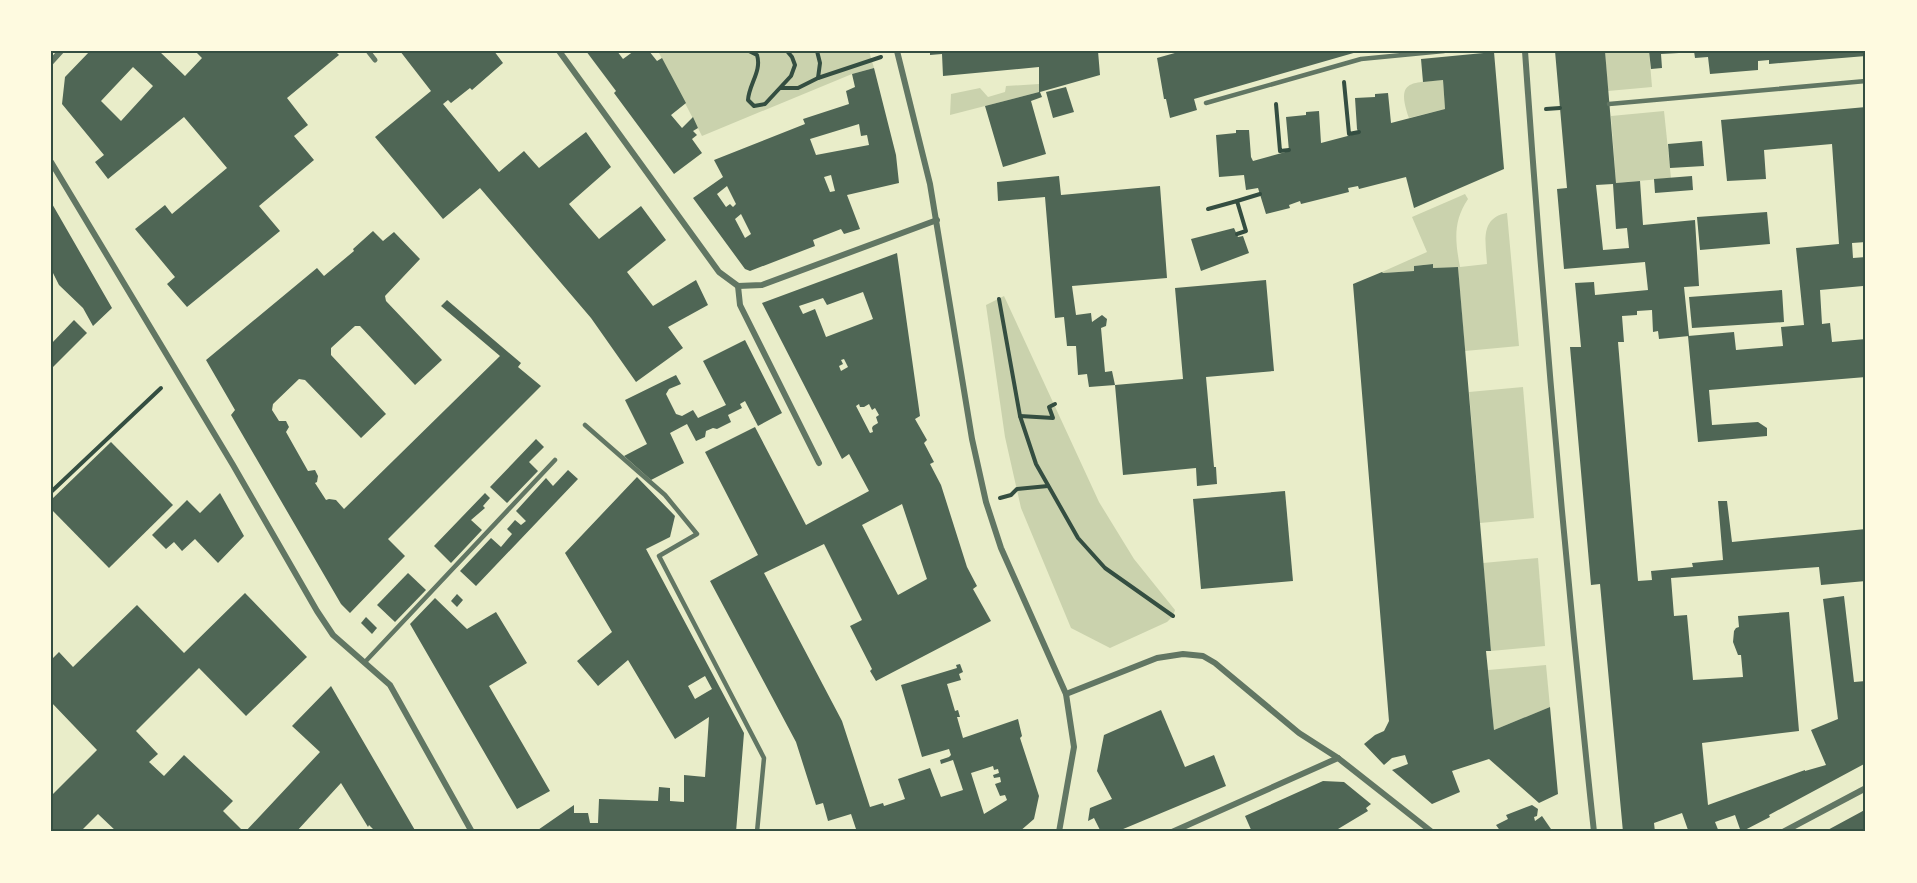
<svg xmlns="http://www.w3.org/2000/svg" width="1917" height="883" viewBox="0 0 1917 883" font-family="'Noto Sans',sans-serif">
	<rect width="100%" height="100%" fill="#e9edc9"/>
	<g fill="#cad2ad">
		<polygon points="658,51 869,51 874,68 852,74 702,136"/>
		<polygon points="1605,51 1649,51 1652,87 1608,91"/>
		<path d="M1443,80l2,29 -36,9c-13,-38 1,-35 34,-38z"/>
		<polygon points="1039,84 1039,92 950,115 951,94 980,88 988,97 1005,92 1006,86"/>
		<polygon points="1664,111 1671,178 1616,183 1611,116"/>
		<path d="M1465,194l3,5c-15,22 -13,42 -8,68l27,-3c-1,-21 -8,-46 20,-51l12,133 -54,5 -7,-84 -25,1 -1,-4 -18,2v5l-31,2 -1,-1 45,-20 -15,-35z"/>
		<polygon points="1004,296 1099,502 1134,559 1175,610 1173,616 1167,622 1110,648 1071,628 1021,508 1005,437 986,305"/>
		<polygon points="1523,387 1534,518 1480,523 1469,392"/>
		<polygon points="1538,558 1545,646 1491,651 1483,563"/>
		<polygon points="1546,665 1550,707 1494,730 1488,670"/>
	</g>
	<g fill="#4f6655" fill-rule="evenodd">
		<path d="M90,51h69l26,25 17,-18 -7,-7h140l4,4 -52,43 21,27 -14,11 20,24 -55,46 21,25 -93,76 -20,-23 8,-7 -40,-48 30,-24 7,9 55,-46 -43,-51 -76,62 -13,-17 9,-7 -42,-51 3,-27zM133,67l20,19 -32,35 -20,-20z"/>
		<polygon points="400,51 494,51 503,63 472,90 470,88 451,103 448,100 443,104 499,172 524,151 539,168 586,132 611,167 569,204 599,239 641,206 666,240 627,272 653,306 696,280 708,305 668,327 683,348 636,382 591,318 480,188 443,219 375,137 431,91"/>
		<polygon points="586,51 617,51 623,59 634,51 649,51 657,61 662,58 686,103 671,115 682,128 693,117 698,128 693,131 697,135 692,139 702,153 674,174 614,93 616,91"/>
		<polygon points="930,51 1098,51 1100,75 1040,92 1042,97 1031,101 1046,154 1003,167 985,106 1039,92 1039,67 943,76 942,54 930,55"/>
		<polygon points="1182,51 1357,51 1357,52 1194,99 1197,110 1170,118 1166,99 1164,99 1157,58"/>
		<path d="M1555,51h50l11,132 24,-2 3,44 52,-5 4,66 -15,1 5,49 -30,3 -1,-8 -5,1 -1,-22 -15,1v4l-15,1 2,26h-6l20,239 14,-1 -1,-9 42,-4 -1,-4 31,-3 -5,-59h9l5,41 134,-13v52l-45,4 -2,-18 -148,11 3,38 13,-1 6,65 50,-3 -2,-22h-3l-5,-13 1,-11 2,-3 3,-1 -1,-11 51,-4 10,119 -97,12 6,62 97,-35v1l21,-6 -15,-35 27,-11 -15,-120 21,-3 10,86 12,-1v82l-97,52 1,2 -29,15 -6,-17 -20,7 4,10h-35l4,-2 -6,-17 -28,10 1,9h-32l-23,-248 -9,1 -21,-238h11l-6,-64 19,-1 1,13 53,-5 -3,-28 -81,7 -7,-80 10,-1zM1613,184l3,45 11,-1 2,20 -26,2 -7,-65z"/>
		<polygon points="1649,51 1679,51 1679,53 1661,54 1662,68 1651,69"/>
		<polygon points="1694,51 1866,51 1866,56 1769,64 1769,60 1758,61 1758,70 1710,74 1708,57 1695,58"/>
		<polygon points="1494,52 1504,169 1414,208 1406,177 1359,189 1358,186 1348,188 1349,192 1301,204 1300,201 1289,205 1290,208 1266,214 1258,188 1246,190 1244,175 1219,177 1216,135 1236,133 1236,130 1249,130 1251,157 1253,161 1289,151 1286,117 1306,115 1306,112 1319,111 1321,143 1359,133 1357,129 1355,98 1375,97 1375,94 1388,93 1391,123 1445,109 1443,80 1423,82 1421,59"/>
		<path d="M874,68l22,87 3,28 -52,12 13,34 -16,5 -3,-5 -28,11 2,6 -65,25 -5,-2 -52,-71 30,-21 -9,-17 91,-36 -2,-5 46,-15 -3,-13 9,-4 -3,-13zM859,124l2,12 6,-1 2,10 -53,10 -6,-16zM831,175l4,16 -5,1 -6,-15zM727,186l9,18 -3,3 -3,-3 -4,3 -9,-13zM741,214l10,20 -6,4 -10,-19z"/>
		<polygon points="1066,87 1074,112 1053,118 1046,92"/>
		<polygon points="1866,107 1866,242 1852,243 1853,258 1866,257 1866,297 1864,297 1863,286 1820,290 1822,324 1830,323 1832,342 1866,339 1866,377 1709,390 1712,425 1758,422 1767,428 1767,436 1698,442 1688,336 1734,332 1736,350 1783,346 1781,327 1804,325 1796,248 1839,244 1832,144 1764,150 1766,179 1727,181 1721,120"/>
		<polygon points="1702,141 1704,166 1670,168 1668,144"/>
		<polygon points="1059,176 1061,195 1160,186 1167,278 1072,286 1076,315 1091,313 1092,322 1102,315 1107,319 1106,326 1101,328 1105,372 1112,371 1115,385 1089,387 1087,374 1078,375 1076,346 1067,346 1064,317 1055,318 1045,197 998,201 997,182"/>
		<polygon points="1692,176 1693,190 1655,193 1654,179"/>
		<polygon points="51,202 112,308 93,326 83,308 59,285 53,273 51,275"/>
		<polygon points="1767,212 1770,244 1700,250 1697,217"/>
		<polygon points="1234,228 1238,237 1243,236 1249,253 1201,271 1191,239"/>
		<polygon points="373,231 383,241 394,232 420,259 385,296 386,301 442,360 415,385 360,326 355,326 331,348 331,355 386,414 361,438 305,380 299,379 273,404 272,410 279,421 286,421 289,427 286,432 308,471 315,470 318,476 317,482 315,483 326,500 329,499 336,500 344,509 500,356 441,306 447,300 521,363 518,367 541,386 388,539 405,556 350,613 341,604 231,415 235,410 206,360 317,268 324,276 354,251 353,249"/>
		<path d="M897,253l23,163 -5,3 12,21 -3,3 10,19 -4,2 11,21 26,82 10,19 -4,3 18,32 -115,60 -6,-10 2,-2 -22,-43 12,-6 -38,-76 -60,29 78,148 28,86 13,-4 1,3 21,-7 -7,-20 32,-11 11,29 22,-7 -10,-30 -12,4 -1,-4 9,-3 2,-2 -2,-6 -27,8 -21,-72 56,-17 -1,-3 4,-1 3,8 -4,2 2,6 -14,4 8,27 3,-1 2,7h-3l6,21 55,-19 4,17 -2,2 19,58 -5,23 -15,13h-162l-6,-18 -23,7 -5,-18 -7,2 -20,-63 -86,-161 48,-26 -53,-103 50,-25 51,98 63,-34 -20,-37 -7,5 -80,-156zM863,292l10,27 -47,18 -11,-28 -12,5 -4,-8 24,-8 4,7zM844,359l4,8 -7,4 -2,-5 4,-2 -2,-4zM859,404l1,3h4l5,-3 3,6 3,-2 4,7 -3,2 2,6 -5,3 -1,2 1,4 -3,1 -14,-27zM902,504l25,75 -29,16 -36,-70zM993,766l1,4 4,-1 1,4 -6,2 1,3 6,-1 1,5 -6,2 5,12 5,-1 2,5 -23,14 -13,-41z"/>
		<polygon points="1433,264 1433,268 1458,267 1491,651 1486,651 1494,730 1550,707 1558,794 1539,803 1489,759 1452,771 1460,792 1432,804 1392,770 1408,764 1405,755 1392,758 1384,765 1364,744 1375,735 1384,731 1389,721 1353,284 1382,272 1383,273 1414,271 1414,266"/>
		<polygon points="1266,280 1274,371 1206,377 1214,467 1216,467 1217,484 1197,486 1196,468 1123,475 1115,385 1183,379 1175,288"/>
		<polygon points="1782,290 1784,322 1692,328 1689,297"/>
		<polygon points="74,320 87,333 51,369 51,344"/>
		<polygon points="745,340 782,413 758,426 745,401 740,404 742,408 728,415 731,422 717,429 713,428 706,431 705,437 696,441 687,424 670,433 684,463 651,480 624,456 647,444 625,400 676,375 681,384 669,389 666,394 676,414 682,416 693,410 698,418 726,405 703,361"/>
		<polygon points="536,439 544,447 529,462 538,471 507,503 490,487"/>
		<polygon points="111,442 173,505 109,568 51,509 51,500"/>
		<polygon points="568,470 578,479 476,586 460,571 491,538 501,547 512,534 507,529 515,520 521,525 526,521 516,511 546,478 553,486"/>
		<path d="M637,477l38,39 -5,21 -24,12 98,184 -8,99h-201l39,-27v8h14l2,10h8l1,-24 59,2 1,-14 11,1v13l14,1v-27l21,2 4,-60 -34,22 -47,-79 -30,26 -21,-25 35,-29 -47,-79zM705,676l7,13 -17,10 -7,-13z"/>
		<polygon points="1285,491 1293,581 1201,589 1193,499"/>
		<polygon points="220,493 244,536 218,563 195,539 182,551 174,542 166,549 152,535 187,500 200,513"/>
		<polygon points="485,493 490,498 483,506 485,508 471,520 482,530 451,563 434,546"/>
		<polygon points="408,573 426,590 395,622 377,605"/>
		<polygon points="245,593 307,657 246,716 199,668 136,731 158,754 149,762 164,776 184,755 233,801 223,811 244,832 117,832 98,814 80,832 51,832 51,796 97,750 51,702 51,656 53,658 59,652 73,667 137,605 184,653"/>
		<polygon points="457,594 463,600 457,607 451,601"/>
		<polygon points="435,598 467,629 496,612 527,663 489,686 550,791 517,809 410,624"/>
		<polygon points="366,617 377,628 372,634 361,623"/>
		<polygon points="331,686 416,832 376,832 369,825 368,827 341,783 296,832 245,832 320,752 292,726"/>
		<polygon points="1161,710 1185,767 1214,755 1226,786 1116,832 1101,832 1094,818 1088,821 1090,808 1112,799 1097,771 1104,735"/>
		<polygon points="1323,781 1344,782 1371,804 1366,808 1368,811 1333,832 1252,832 1245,816"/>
		<polygon points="1532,805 1538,809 1537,816 1534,817 1535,821 1542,816 1553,832 1501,832 1496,825 1508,819 1506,815"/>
		<polygon points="1866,809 1866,832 1824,832 1861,812"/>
	</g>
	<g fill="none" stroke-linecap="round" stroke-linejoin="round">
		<g stroke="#344e41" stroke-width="4">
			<path d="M749,51l8,4c5,16 -8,29 -9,45l6,6 11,-2 26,-28 4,-11 -3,-8 -5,-6"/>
			<polyline points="817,51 820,63 818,78"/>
			<polyline points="1344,82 1349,134 1359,132"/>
			<polyline points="781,88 798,88 818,78 881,57"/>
			<polyline points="1276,104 1280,151 1289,150"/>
			<polyline points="1546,109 1560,108"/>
			<polyline points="1237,201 1260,194"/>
			<polyline points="1208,209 1237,201 1246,231 1237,234"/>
			<polyline points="999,299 1020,416 1036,464 1078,538 1105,568 1173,616"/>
			<polyline points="1020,416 1053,418 1049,407 1055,404"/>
			<polyline points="51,492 161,388"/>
			<polyline points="1000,498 1011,495 1017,489 1048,486"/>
		</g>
		<g stroke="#617663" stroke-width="4.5">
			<polyline points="1206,103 1361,59 1444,51"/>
			<polyline points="1609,104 1866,81"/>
			<polyline points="585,425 665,495 697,534 659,556 764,758 757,832"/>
			<polyline points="365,662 555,460"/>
		</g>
		<polyline stroke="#617663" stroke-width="5" points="368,51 375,60"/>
		<g stroke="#617663" stroke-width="6">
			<polyline points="559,51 719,272 738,286 762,285 937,220"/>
			<polyline points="897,51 930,184 972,439 986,502 1001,548 1066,694 1074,747 1059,832"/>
			<path d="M1525,51c18,261 41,521 69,781"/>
			<polyline points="51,62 61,51"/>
			<polyline points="51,162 233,465 317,611 333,635 390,685 472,832"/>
			<polyline points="738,286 740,305 819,463"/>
			<polyline points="1066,694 1157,658 1183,654 1203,656 1215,663 1299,733 1338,758 1432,832"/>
			<polyline points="1172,832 1338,758"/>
			<polyline points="1783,832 1866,788"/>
		</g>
	</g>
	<rect width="1917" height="883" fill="none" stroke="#fefae0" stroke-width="105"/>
	<rect x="52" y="52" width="1812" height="778" fill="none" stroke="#344e41" stroke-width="2"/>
</svg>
